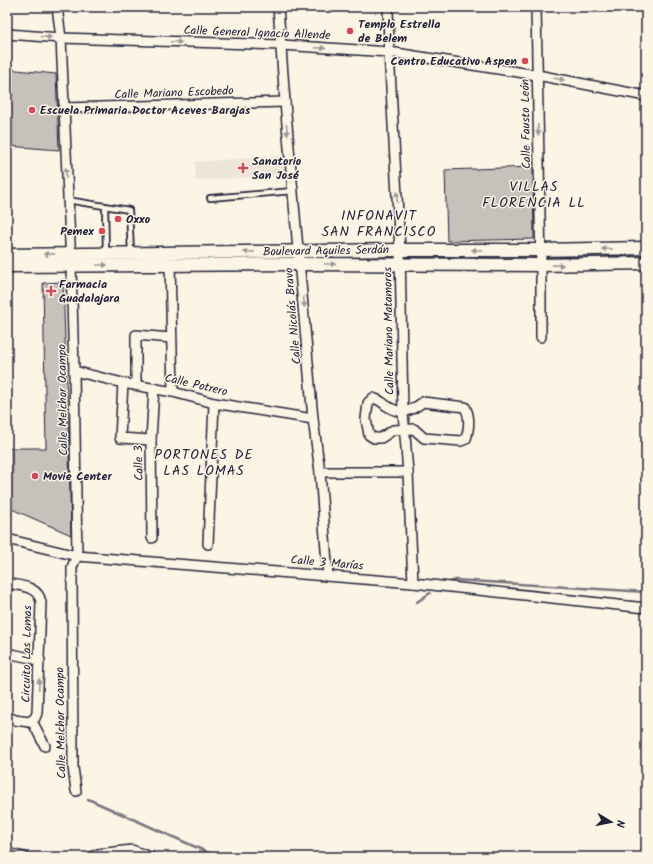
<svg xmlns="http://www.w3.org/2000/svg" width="653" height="864" viewBox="0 0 653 864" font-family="Kalam,sans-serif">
	<rect width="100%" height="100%" fill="#fcf5e5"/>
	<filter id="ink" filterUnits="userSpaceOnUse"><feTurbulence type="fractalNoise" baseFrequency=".025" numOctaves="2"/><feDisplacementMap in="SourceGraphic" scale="8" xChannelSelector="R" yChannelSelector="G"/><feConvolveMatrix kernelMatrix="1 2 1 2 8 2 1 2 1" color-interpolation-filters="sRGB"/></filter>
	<g filter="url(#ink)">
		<polygon fill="#ece5d8" points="289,155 290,175 196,181 195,162"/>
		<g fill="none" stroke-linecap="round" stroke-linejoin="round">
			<g stroke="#78757e" stroke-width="2.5">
				<polyline points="449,582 456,580 646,592"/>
				<polyline points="417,602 430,593"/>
				<polyline points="88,799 218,857"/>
			</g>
		</g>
		<g fill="#c6c1bb" stroke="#22223b">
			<polygon points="7,69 56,74 59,150 7,146"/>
			<polygon points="533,167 534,239 447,241 445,170"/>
			<polygon points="63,282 69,450 71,535 7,507 7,448 46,448 43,283"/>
		</g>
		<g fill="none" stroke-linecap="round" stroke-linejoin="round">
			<g stroke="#22223b" stroke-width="8">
				<g id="lane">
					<polyline points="210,198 293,191"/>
					<polyline points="67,200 129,210 131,252"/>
					<polyline points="105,206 106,252"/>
				</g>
			</g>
			<g stroke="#22223b" stroke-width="12">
				<g id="street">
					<polyline points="57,7 61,38 71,265 74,371 77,556 72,567 73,767 76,791"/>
					<polyline points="278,7 285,102 313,419 320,472 328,576"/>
					<polyline points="388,7 389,52 400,250 403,412 408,472 413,583"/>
					<polyline points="536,7 541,265 541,337"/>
					<polyline points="7,34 61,38 282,45 389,52 537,75 646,96"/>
					<polyline points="63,108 285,102"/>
					<polyline points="170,264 173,392"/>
					<polyline points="74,371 123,383 173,392 214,403 313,419"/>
					<polyline points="123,383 120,438 151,440"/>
					<polyline points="136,385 136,335 171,338"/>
					<path d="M373,398c8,2 8,4 14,8 15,10 24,5 36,-4l42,5c5,9 4,22 1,32l-5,2 -37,-3 -10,-9 -21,1 -12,8h-7l-5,-3 -3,-16 2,-16z"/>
					<polyline points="320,472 408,472"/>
					<polyline points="152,538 151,440 154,388"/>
					<polyline points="7,539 77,556 413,583 646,608"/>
					<polyline points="208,544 214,403"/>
					<path d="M7,583c14,3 31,3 34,19l-4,111 -2,5 -6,4 -14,-2 -8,-4"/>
					<polyline points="7,653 40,660"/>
					<polyline points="32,721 45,746"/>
					<polyline points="7,853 24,857"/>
					<polyline points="91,857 98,854 132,850 150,857"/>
				</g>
			</g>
			<g stroke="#22223b" stroke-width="15">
				<g id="secondary">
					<polyline points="7,255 400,250 540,250 646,248"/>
					<polyline points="7,266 300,264 541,265 646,263"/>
				</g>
			</g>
			<use href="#lane" stroke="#fcf5e5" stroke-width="4.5"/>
			<use href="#street" stroke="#fcf5e5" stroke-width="9"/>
			<use href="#secondary" stroke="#fcf5e5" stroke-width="12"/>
		</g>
		<defs><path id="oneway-solid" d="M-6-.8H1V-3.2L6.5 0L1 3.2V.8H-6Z"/></defs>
		<g fill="#9a9698">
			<use href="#oneway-solid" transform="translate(46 37) rotate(5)"/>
			<use href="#oneway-solid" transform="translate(176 42) rotate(2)"/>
			<use href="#oneway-solid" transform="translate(320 48) rotate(3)"/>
			<use href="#oneway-solid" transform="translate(559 79) rotate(11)"/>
			<use href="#oneway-solid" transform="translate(287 130) rotate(85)"/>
			<use href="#oneway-solid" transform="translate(538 130) rotate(89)"/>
			<use href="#oneway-solid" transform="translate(66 173) rotate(-93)"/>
			<use href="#oneway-solid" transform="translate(397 197) rotate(-93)"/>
			<use href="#oneway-solid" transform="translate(607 249) rotate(179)"/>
			<use href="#oneway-solid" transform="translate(477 250) rotate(180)"/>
			<use href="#oneway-solid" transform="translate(249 252) rotate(179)"/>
			<use href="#oneway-solid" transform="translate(49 254) rotate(179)"/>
			<use href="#oneway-solid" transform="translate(330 264)"/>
			<use href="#oneway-solid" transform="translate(102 265)"/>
			<use href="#oneway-solid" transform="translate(558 265) rotate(-1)"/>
			<use href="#oneway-solid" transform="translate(304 302) rotate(85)"/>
			<use href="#oneway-solid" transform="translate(39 684) rotate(-88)"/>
		</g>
	</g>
	<g fill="#d1495b" stroke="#fcf5e5" stroke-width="1.5">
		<circle cx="350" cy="31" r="4"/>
		<circle cx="525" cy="61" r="4"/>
		<circle cx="32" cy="110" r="4"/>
		<path d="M241 162h4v4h4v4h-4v4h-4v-4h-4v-4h4z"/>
		<circle cx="118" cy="219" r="4"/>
		<circle cx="102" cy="231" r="4"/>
		<path d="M49 285h4v4h4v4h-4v4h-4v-4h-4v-4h4z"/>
		<circle cx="35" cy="476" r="4"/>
	</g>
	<g text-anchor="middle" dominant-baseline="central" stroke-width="3" stroke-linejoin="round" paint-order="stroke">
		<g font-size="12" font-weight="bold" fill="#22223b" stroke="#fcf5e5" text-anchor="start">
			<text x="358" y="24">Templo Estrella<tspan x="358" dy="14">de Belem</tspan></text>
			<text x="517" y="61" text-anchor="end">Centro Educativo Aspen</text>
			<text x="40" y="110">Escuela Primaria Doctor Aceves Barajas</text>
			<text x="252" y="161">Sanatorio<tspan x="252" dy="14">San José</tspan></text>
			<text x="126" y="219">Oxxo</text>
			<text x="94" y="231" text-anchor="end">Pemex</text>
			<text x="59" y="284">Farmacia<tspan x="59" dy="14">Guadalajara</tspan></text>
			<text x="43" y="476">Movie Center</text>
		</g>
		<g font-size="12" fill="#22223b" stroke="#fcf5e5">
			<text transform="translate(257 33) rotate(2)">Calle General Ignacio Allende</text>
			<text transform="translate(174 93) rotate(-2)">Calle Mariano Escobedo</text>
			<text transform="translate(526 124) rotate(-91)">Calle Fausto León</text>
			<text transform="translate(326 251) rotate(-1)">Boulevard Aquiles Serdán</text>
			<text transform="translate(293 316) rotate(-95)">Calle Nicolás Bravo</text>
			<text transform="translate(389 331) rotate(-91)">Calle Mariano Matamoros</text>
			<text transform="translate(196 385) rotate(13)">Calle Potrero</text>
			<text transform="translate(63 400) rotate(-91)">Calle Melchor Ocampo</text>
			<text transform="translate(139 463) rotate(-91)">Calle 3</text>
			<text transform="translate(327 563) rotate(5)">Calle 3 Marías</text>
			<text transform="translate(27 654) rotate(-89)">Circuito Las Lomas</text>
			<text transform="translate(61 723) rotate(-91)">Calle Melchor Ocampo</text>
		</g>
		<g font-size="14" letter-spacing="1" fill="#22223b" stroke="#fcf5e5">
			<text x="534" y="187">VILLAS<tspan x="534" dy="16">FLORENCIA LL</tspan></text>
			<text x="379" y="216">INFONAVIT<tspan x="379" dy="16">SAN FRANCISCO</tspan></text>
			<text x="204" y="455">PORTONES DE<tspan x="204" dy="16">LAS LOMAS</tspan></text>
		</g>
	</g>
	<rect width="653" height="864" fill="none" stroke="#fcf5e5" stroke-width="24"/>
	<rect x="12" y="12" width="629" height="840" fill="none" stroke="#22223b" stroke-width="1.5" filter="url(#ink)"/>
	<g transform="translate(611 822) rotate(100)" stroke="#fcf5e5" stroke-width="3" paint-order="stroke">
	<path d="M0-3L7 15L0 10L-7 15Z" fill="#22223b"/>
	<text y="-6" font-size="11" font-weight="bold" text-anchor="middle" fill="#22223b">N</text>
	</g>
</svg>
